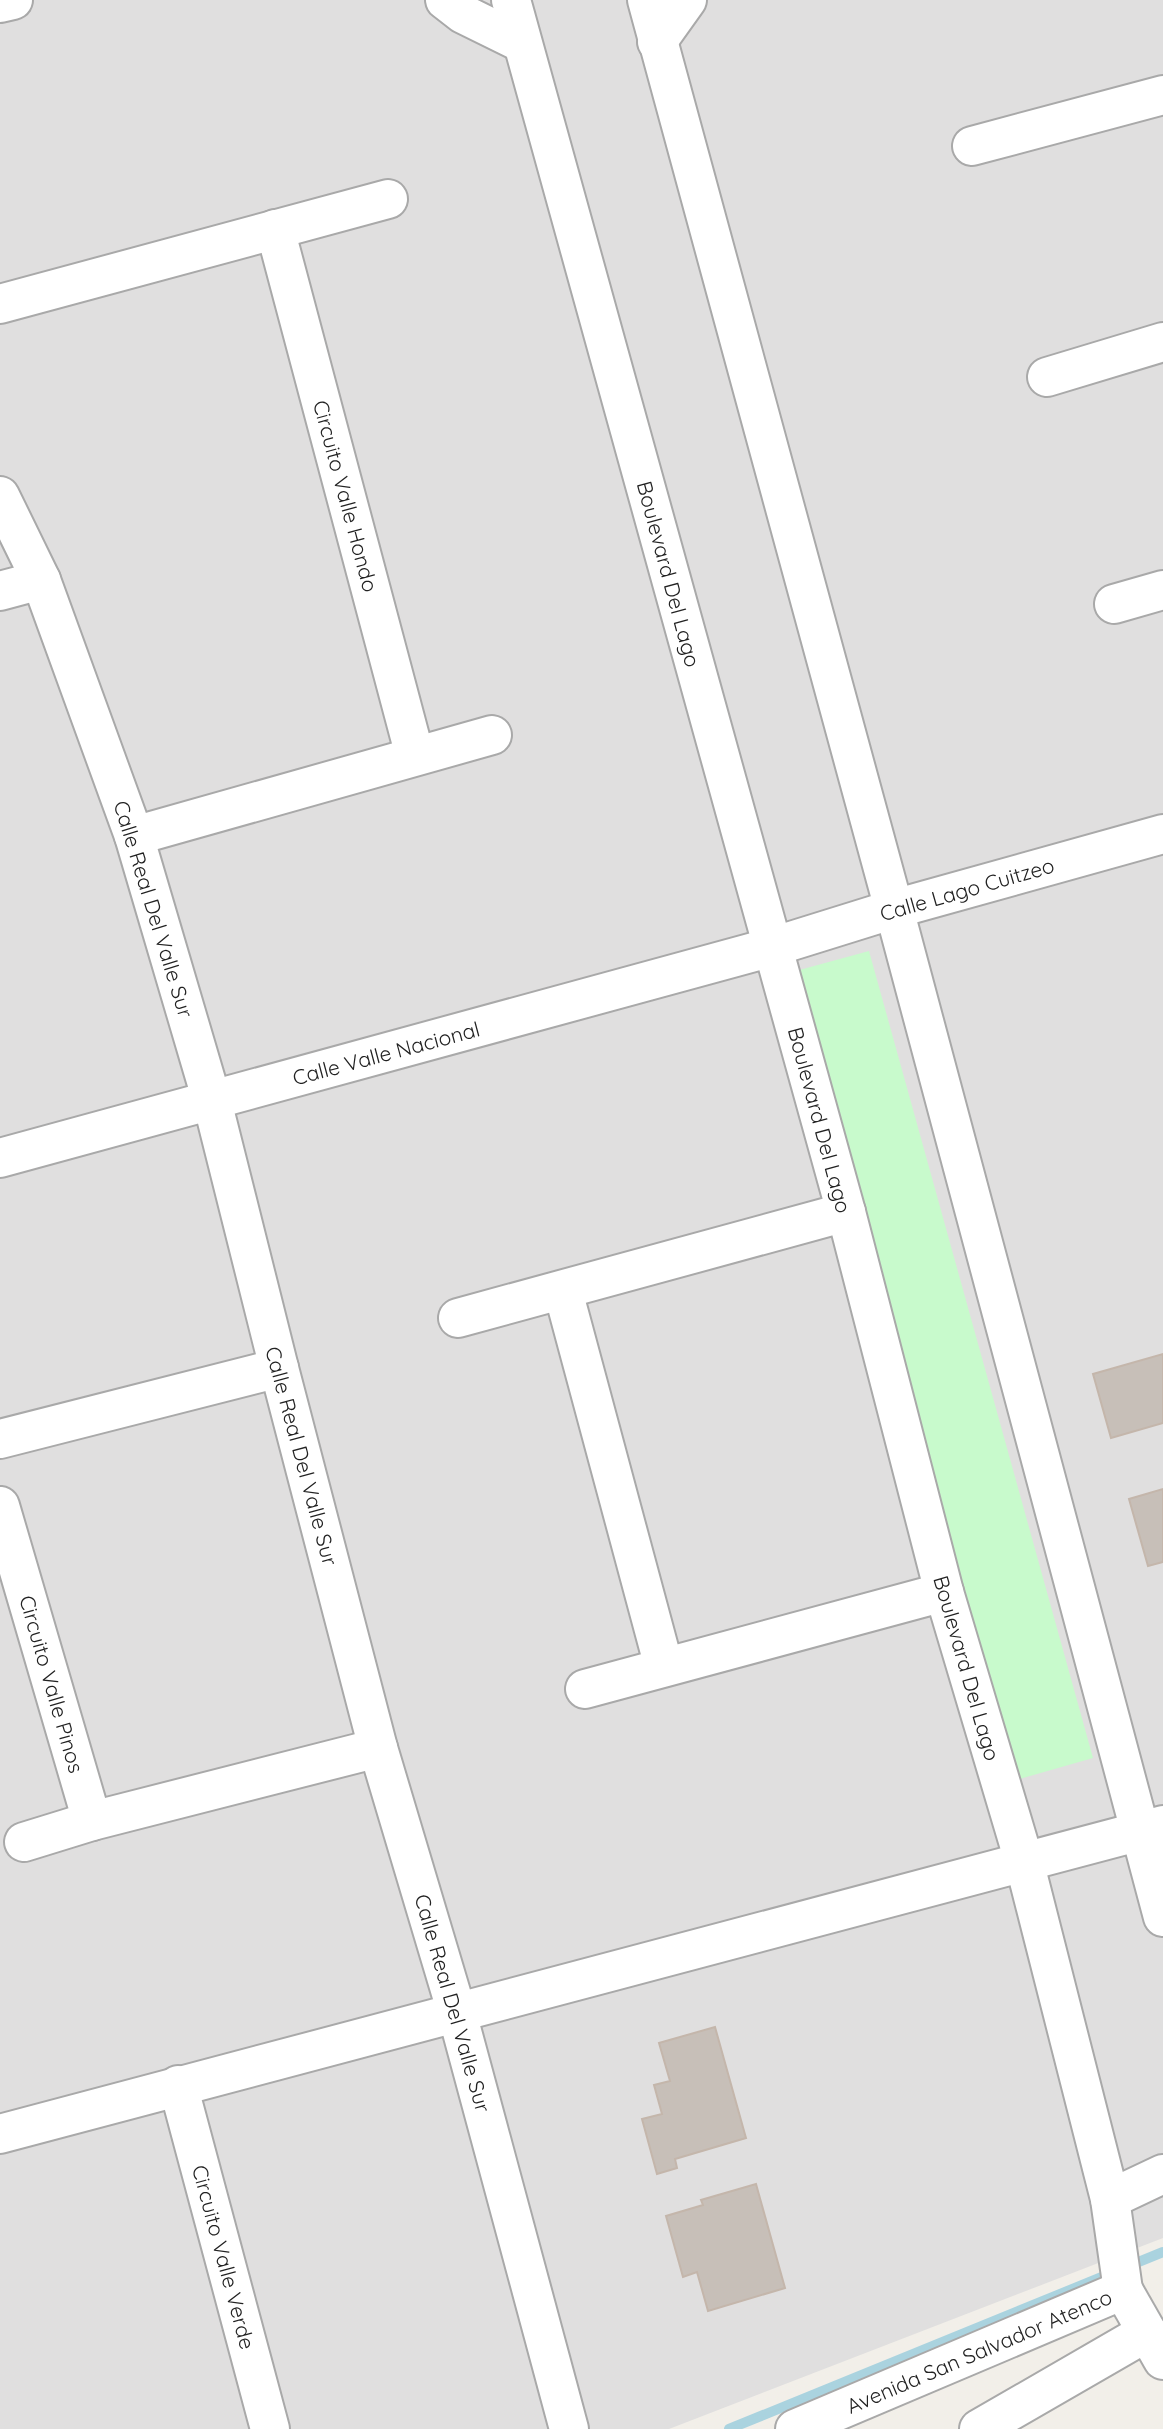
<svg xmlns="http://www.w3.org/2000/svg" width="1163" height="2429" viewBox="0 0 1163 2429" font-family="Quicksand,sans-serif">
	<rect width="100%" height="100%" fill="#f2efe9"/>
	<polygon fill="#e0dfdf" points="0,0 1163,0 1163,2238 669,2429 0,2429"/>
	<polygon fill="#c8facc" points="869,951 1093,1758 1016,1780 792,972"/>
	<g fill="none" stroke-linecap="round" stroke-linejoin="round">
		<polyline stroke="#aad3df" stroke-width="10" points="729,2429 1163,2252"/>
	</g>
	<g fill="#c7bfb8" stroke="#c4b6ab" stroke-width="2">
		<polygon points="1163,1354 1163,1423 1111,1438 1093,1374"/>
		<polygon points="1163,1489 1163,1562 1148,1566 1129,1499"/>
		<polygon points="715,2027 746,2138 675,2159 677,2168 657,2174 642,2119 662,2114 654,2085 670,2081 659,2043"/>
		<polygon points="756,2184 785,2288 708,2311 697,2272 683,2277 666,2216 703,2205 701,2200"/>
	</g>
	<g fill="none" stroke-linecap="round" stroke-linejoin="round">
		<g stroke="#a9a9a9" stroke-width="42">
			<g id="minor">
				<polyline points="445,0 463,14 522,43"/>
				<polyline points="0,3 13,0"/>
				<polyline points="657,42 687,0"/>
				<polyline points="972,146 1163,95"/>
				<polyline points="275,229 415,756"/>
				<polyline points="0,304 388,199"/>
				<polyline points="1047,377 1163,342"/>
				<polyline points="0,496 41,580 134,836 212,1101 279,1368 378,1748 457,2013 569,2429"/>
				<polyline points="0,591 41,580"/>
				<polyline points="1114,604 1163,590"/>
				<polyline points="134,836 492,735"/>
				<polyline points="0,1158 772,947 894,909 1163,834"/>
				<polyline points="563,1291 664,1667"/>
				<polyline points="458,1318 846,1212"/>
				<polyline points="0,1439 279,1368"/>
				<polyline points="0,1506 92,1821"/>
				<polyline points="585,1689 944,1592"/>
				<polyline points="24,1842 92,1821 378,1748"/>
				<polyline points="178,2085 270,2429"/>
				<polyline points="0,2134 1163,1825"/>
				<polyline points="1123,2290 1163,2360"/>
				<polyline points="979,2429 1147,2332"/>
			</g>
		</g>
		<g stroke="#a9a9a9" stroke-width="42">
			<g id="tertiary">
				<polyline points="511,0 846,1212 944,1592 1024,1861 1110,2199 1123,2290 795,2429"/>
				<polyline points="647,0 894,909 1163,1917"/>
				<polyline points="1110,2199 1163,2174"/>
			</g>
		</g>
		<use href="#minor" stroke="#fff" stroke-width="38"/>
		<use href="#tertiary" stroke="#fff" stroke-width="38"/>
	</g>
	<g text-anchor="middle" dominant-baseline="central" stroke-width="5" stroke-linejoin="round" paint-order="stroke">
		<g font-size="21" fill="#222" stroke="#fff">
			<text transform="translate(346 496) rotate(75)">Circuito Valle Hondo</text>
			<text transform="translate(669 574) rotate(75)">Boulevard Del Lago</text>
			<text transform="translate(967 889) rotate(-16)">Calle Lago Cuitzeo</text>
			<text transform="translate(154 909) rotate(73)">Calle Real Del Valle Sur</text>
			<text transform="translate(386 1053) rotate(-15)">Calle Valle Nacional</text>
			<text transform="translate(820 1120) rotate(75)">Boulevard Del Lago</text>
			<text transform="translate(302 1456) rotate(75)">Calle Real Del Valle Sur</text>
			<text transform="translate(967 1668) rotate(74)">Boulevard Del Lago</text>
			<text transform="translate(52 1684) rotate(74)">Circuito Valle Pinos</text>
			<text transform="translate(453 2003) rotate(74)">Calle Real Del Valle Sur</text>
			<text transform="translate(224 2257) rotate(75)">Circuito Valle Verde</text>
			<text transform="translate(979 2351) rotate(-23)">Avenida San Salvador Atenco</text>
		</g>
	</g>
</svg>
